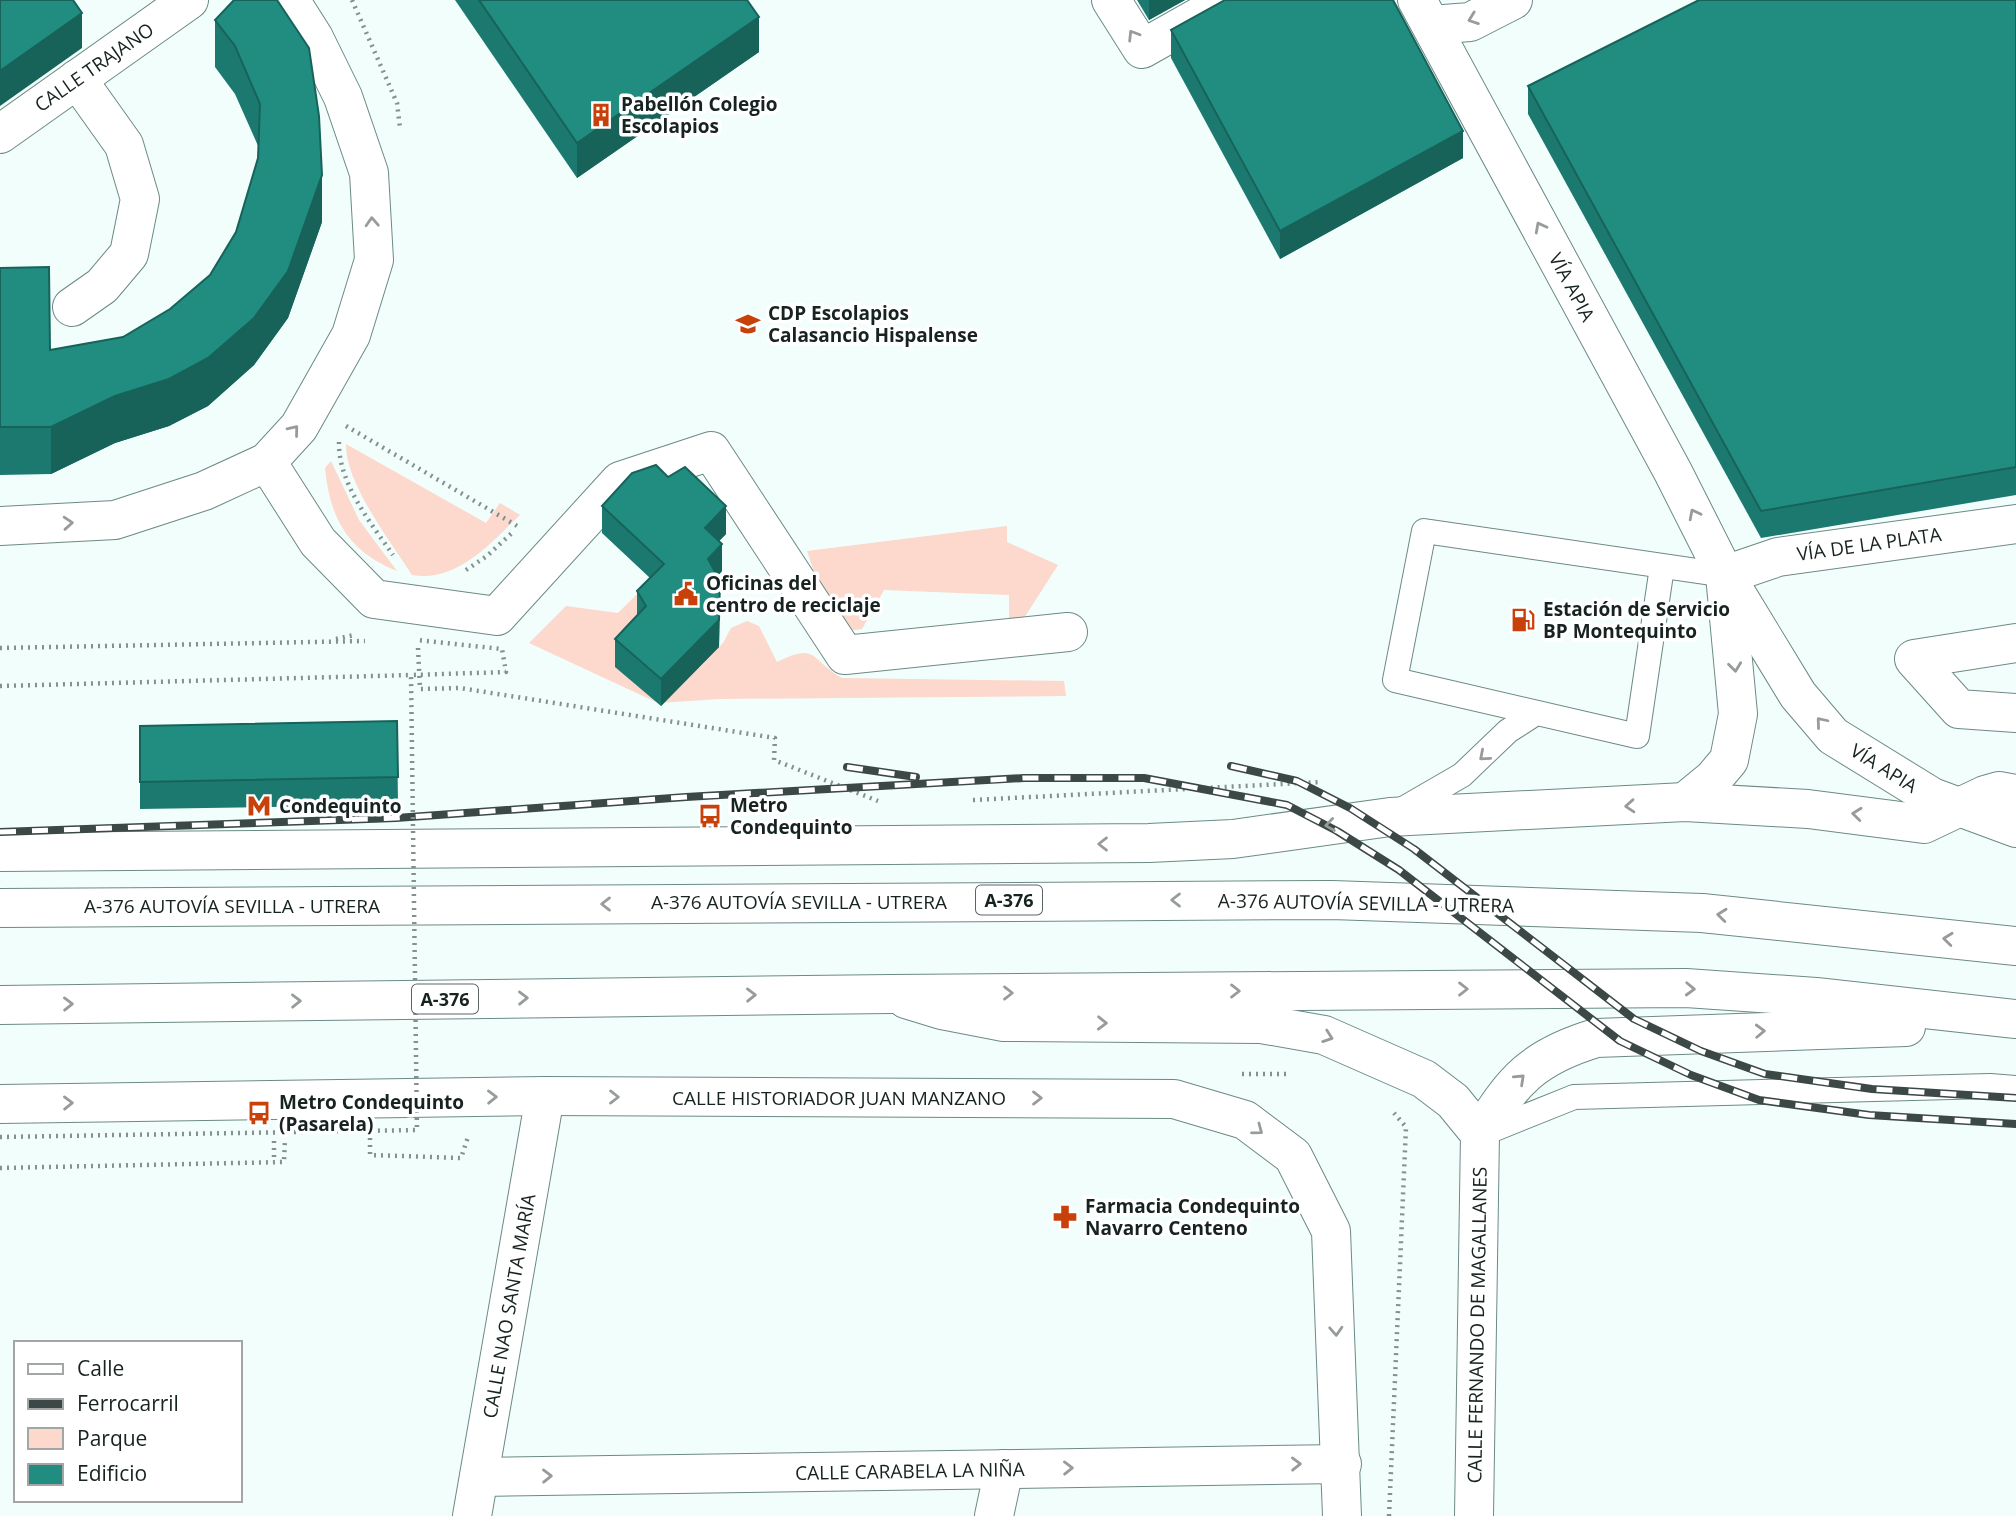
<svg xmlns="http://www.w3.org/2000/svg" width="2016" height="1516" viewBox="0 0 2016 1516" font-family="'Open Sans',sans-serif">
	<rect width="100%" height="100%" fill="#f1fefc"/>
	<g fill="#fcd8cd">
		<path d="M346,444l140,79 14,-20 20,12c-29,28 -63,68 -108,60 -21,-33 -67,-92 -66,-131z"/>
		<path d="M331,461l28,59 38,51c-49,-20 -67,-52 -72,-103z"/>
		<polygon points="1007,526 1007,542 1058,565 1019,626 1009,625 1009,595 884,590 862,629 847,631 831,621 807,551"/>
		<path d="M651,580l48,88 24,-25 8,-15 16,-7 12,5 18,36c41,-20 32,-3 65,16l222,3 2,15 -346,3 -62,4 -129,-60 37,-37 52,7z"/>
	</g>
	<g fill="none" stroke-linecap="round" stroke-linejoin="round">
		<g stroke="#6c8a85" stroke-width="26">
			<g id="service">
				<polyline points="1662,567 1637,736 1395,680 1424,531 1725,575"/>
				<polyline points="1398,812 1462,775 1508,731 1536,713"/>
				<polyline points="1482,1134 1574,1097 1990,1086 2016,1088"/>
			</g>
		</g>
		<g stroke="#6c8a85" stroke-width="40">
			<g id="minor">
				<polyline points="1111,0 1142,49 1229,0"/>
				<polyline points="1417,0 1673,472 1725,575 1738,714 1729,760 1713,779 1685,802"/>
				<polyline points="1431,25 1470,22 1513,0"/>
				<polyline points="0,134 189,0"/>
				<polyline points="72,307 102,286 129,254 140,199 124,145 77,79"/>
				<polyline points="267,462 318,542 374,599 497,616 620,481 711,451 845,655 1068,632"/>
				<polyline points="1725,575 1778,557 2016,524"/>
				<polyline points="2016,643 1914,659 1959,709 2016,713"/>
				<polyline points="0,852 1149,843 1233,839 1390,817 1685,802 1808,809 1924,824 1985,795 1999,791 2016,794"/>
				<polyline points="0,1104 545,1096 1174,1099 1245,1120 1293,1156 1331,1231 1342,1516"/>
				<polyline points="479,1477 1342,1464"/>
				<polyline points="472,1516 545,1096"/>
				<polyline points="994,1516 1004,1469"/>
			</g>
		</g>
		<g stroke="#6c8a85" stroke-width="40">
			<g id="tertiary">
				<polyline points="0,526 115,520 204,491 267,462 299,427 351,335 374,260 369,173 343,97 314,38 290,0"/>
				<polyline points="1725,575 1798,695 1833,736 1932,797 2016,828"/>
				<polyline points="906,999 942,1010 1004,1022 1261,1024 1324,1035 1424,1079 1453,1101 1480,1134 1474,1516"/>
			</g>
		</g>
		<g stroke="#6c8a85" stroke-width="40">
			<g id="primary">
				<polyline points="0,908 1332,900 1702,913 2016,946"/>
				<polyline points="0,1005 891,994 1686,988 1816,997 2016,1019"/>
				<path d="M1480,1134c33,-54 53,-77 116,-96l310,-11"/>
			</g>
		</g>
		<g stroke="#83908e" stroke-width="4.5" stroke-dasharray="2 5" stroke-linecap="butt">
			<polyline points="352,0 397,103 400,128"/>
			<polyline points="346,426 519,527"/>
			<path d="M339,442c-1,41 32,81 54,113"/>
			<polyline points="466,570 487,556 514,531"/>
			<polyline points="336,639 354,635"/>
			<polyline points="0,648 365,641"/>
			<polyline points="418,648 420,689 460,688 775,738 774,760 878,801"/>
			<polyline points="0,686 411,675"/>
			<polyline points="973,800 1321,782"/>
			<polyline points="1242,1074 1289,1074"/>
			<polyline points="370,1138 370,1155 461,1158 468,1137"/>
			<polyline points="274,1141 274,1162"/>
			<polyline points="0,1168 284,1162 285,1139"/>
			<polyline points="1389,1516 1406,1127 1394,1113"/>
		</g>
		<use href="#service" stroke="#fff" stroke-width="24"/>
		<use href="#minor" stroke="#fff" stroke-width="38"/>
		<use href="#tertiary" stroke="#fff" stroke-width="38"/>
		<use href="#primary" stroke="#fff" stroke-width="38"/>
		<g stroke="#3b4846" stroke-width="8">
			<g id="rail">
				<polyline points="1231,766 1297,781 1350,808 1414,849 1634,1019 1701,1051 1765,1074 1872,1089 2016,1098"/>
				<polyline points="847,767 916,777"/>
				<polyline points="0,832 396,818 686,797 1024,778 1144,778 1287,805 1337,831 1399,870 1620,1041 1691,1075 1759,1100 1869,1115 2016,1124"/>
			</g>
		</g>
		<use href="#rail" stroke="#fff" stroke-width="5" stroke-dasharray="16" stroke-linecap="butt"/>
		<polyline stroke="#83908e" stroke-width="4.5" stroke-dasharray="2 5" stroke-linecap="butt" points="0,1137 417,1130 411,675 506,672 502,649 418,640"/>
	</g>
	<g fill="#1c796f">
		<polygon points="234,0 322,222 288,318 254,365 208,406 169,426 115,443 51,474 0,475 0,268 50,350 123,337 170,309 210,275 236,232 258,158 259,148 235,94 215,67 215,20"/>
		<polygon points="455,0 747,0 759,52 577,178"/>
		<polygon points="1137,0 1185,0 1149,20"/>
		<polygon points="2016,0 2016,495 1761,538 1528,114 1528,86"/>
		<polygon points="1171,30 1463,158 1280,259 1171,58"/>
		<polygon points="602,506 726,534 719,541 722,571 718,576 720,608 719,647 661,706 615,667 615,639 637,615 637,591 650,578 602,533"/>
		<polygon points="397,721 398,805 140,809 140,726"/>
	</g>
	<g fill="#17635a">
		<polygon points="1149,0 1185,0 1149,20"/>
		<polygon points="82,13 82,48 0,106 0,71"/>
		<polygon points="759,17 759,52 577,178 577,143"/>
		<polygon points="1463,131 1463,158 1280,259 1280,231"/>
		<polygon points="322,175 322,222 288,318 254,365 208,406 169,426 115,443 51,474 51,427 115,396"/>
		<polygon points="726,506 726,534 705,555 705,528"/>
		<polygon points="722,544 722,571 708,586 708,559"/>
		<polygon points="720,581 719,647 661,706 661,679"/>
	</g>
	<g fill="#218d81" stroke="#17635a" stroke-width="2">
		<polygon points="0,0 73,0 82,13 0,71"/>
		<polygon points="234,0 277,0 309,48 319,116 322,175 288,271 254,318 208,358 169,379 115,396 51,427 0,427 0,268 49,267 50,350 123,337 170,309 210,275 236,232 258,158 260,104 235,46 215,20"/>
		<polygon points="479,0 747,0 759,17 577,143"/>
		<polygon points="1225,0 1393,0 1463,131 1280,231 1171,30"/>
		<polygon points="1699,0 2016,0 2016,467 1761,511 1528,86"/>
		<polygon points="656,465 668,477 685,467 726,506 705,528 722,544 708,559 720,581 719,620 661,679 615,639 646,606 637,591 664,564 602,506 632,473"/>
		<polygon points="397,721 398,777 140,782 140,726"/>
	</g>
	<defs><path id="oneway-chevron" d="M-2-3.5L2.5 0L-2 3.5" fill="none" stroke-width="1.6" stroke-linecap="round" stroke-linejoin="round" transform="scale(1.75)"/></defs>
	<g stroke="#979c9b">
		<use href="#oneway-chevron" transform="translate(1473 19) rotate(160)"/>
		<use href="#oneway-chevron" transform="translate(1133 35) rotate(-122)"/>
		<use href="#oneway-chevron" transform="translate(372 222) rotate(-93)"/>
		<use href="#oneway-chevron" transform="translate(1540 227) rotate(-118)"/>
		<use href="#oneway-chevron" transform="translate(294 430) rotate(-51)"/>
		<use href="#oneway-chevron" transform="translate(1694 514) rotate(-117)"/>
		<use href="#oneway-chevron" transform="translate(68 523) rotate(-4)"/>
		<use href="#oneway-chevron" transform="translate(1735 667) rotate(83)"/>
		<use href="#oneway-chevron" transform="translate(1821 722) rotate(-130)"/>
		<use href="#oneway-chevron" transform="translate(1484 756) rotate(139)"/>
		<use href="#oneway-chevron" transform="translate(1630 806) rotate(176)"/>
		<use href="#oneway-chevron" transform="translate(1857 814) rotate(-174)"/>
		<use href="#oneway-chevron" transform="translate(1330 825) rotate(172)"/>
		<use href="#oneway-chevron" transform="translate(1103 844) rotate(180)"/>
		<use href="#oneway-chevron" transform="translate(1176 900) rotate(180)"/>
		<use href="#oneway-chevron" transform="translate(606 904) rotate(180)"/>
		<use href="#oneway-chevron" transform="translate(1722 915) rotate(-174)"/>
		<use href="#oneway-chevron" transform="translate(1948 939) rotate(-174)"/>
		<use href="#oneway-chevron" transform="translate(1463 989)"/>
		<use href="#oneway-chevron" transform="translate(1690 989) rotate(2)"/>
		<use href="#oneway-chevron" transform="translate(1235 991)"/>
		<use href="#oneway-chevron" transform="translate(1008 993)"/>
		<use href="#oneway-chevron" transform="translate(751 995) rotate(-1)"/>
		<use href="#oneway-chevron" transform="translate(523 998) rotate(-1)"/>
		<use href="#oneway-chevron" transform="translate(296 1001) rotate(-1)"/>
		<use href="#oneway-chevron" transform="translate(68 1004) rotate(-1)"/>
		<use href="#oneway-chevron" transform="translate(1102 1023) rotate(1)"/>
		<use href="#oneway-chevron" transform="translate(1760 1031) rotate(-2)"/>
		<use href="#oneway-chevron" transform="translate(1328 1037) rotate(19)"/>
		<use href="#oneway-chevron" transform="translate(1520 1079) rotate(-43)"/>
		<use href="#oneway-chevron" transform="translate(492 1097) rotate(-1)"/>
		<use href="#oneway-chevron" transform="translate(614 1097)"/>
		<use href="#oneway-chevron" transform="translate(1037 1098)"/>
		<use href="#oneway-chevron" transform="translate(68 1103) rotate(-1)"/>
		<use href="#oneway-chevron" transform="translate(1258 1130) rotate(37)"/>
		<use href="#oneway-chevron" transform="translate(1336 1331) rotate(87)"/>
		<use href="#oneway-chevron" transform="translate(1296 1464) rotate(-1)"/>
		<use href="#oneway-chevron" transform="translate(1068 1468) rotate(-1)"/>
		<use href="#oneway-chevron" transform="translate(547 1476) rotate(-1)"/>
	</g>
	<defs>
		<g id="building-bare" transform="scale(1.89)"><path d="M-4-6H4V6H1V3H-1V6H-4ZM-2.5-4.3h1.7v1.8h-1.7ZM.8-4.3h1.7v1.8H.8ZM-2.5-1h1.7V.8h-1.7ZM.8-1h1.7V.8H.8Z" fill="#c8410b" stroke="#fff" stroke-width="2.5" paint-order="stroke"/></g>
		<g id="school-bare" transform="scale(1.89)"><path d="M0-5L7-2L0 1L-7-2ZM-4 1L0 2.5L4 1V4Q0 6-4 4Z" fill="#c8410b" stroke="#fff" stroke-width="2.5" paint-order="stroke"/></g>
		<g id="civic-bare" transform="scale(1.89)"><path d="M-.6-6.5H3V-4.5H.6V-3L4-1V1h2V6H-6V1h2V-1L-.6-3ZM-1.2 2.5V6h2.4V2.5Z" fill="#c8410b" stroke="#fff" stroke-width="2.5" paint-order="stroke"/></g>
		<g id="fuel-bare" transform="scale(1.89)"><path d="M-5.5-6h7V0h2V4h1.3V-2.5L3-4.5l.8-.8L6-3V5H2.5V1h-1V6h-7ZM-4.2-4.7v3.2H.2V-4.7Z" fill="#c8410b" stroke="#fff" stroke-width="2.5" paint-order="stroke"/></g>
		<g id="metro-bare" transform="scale(1.89)"><path d="M-5.5 5V-5H-3L0 0L3-5H5.5V5H3V-.5L0 4L-3-.5V5Z" fill="#c8410b" stroke="#fff" stroke-width="2.5" paint-order="stroke"/></g>
		<g id="bus-bare" transform="scale(1.89)"><path d="M-5-6H5V4H4V6H2V4H-2V6H-4V4H-5ZM-3.5-4V0h7V-4ZM-3.5 1.2v1.5H-2V1.2ZM2 1.2v1.5H3.5V1.2Z" fill="#c8410b" stroke="#fff" stroke-width="2.5" paint-order="stroke"/></g>
		<g id="pharmacy-bare" transform="scale(1.89)"><path d="M-2-6h4v4h4v4h-4v4h-4v-4h-4v-4h4Z" fill="#c8410b" stroke="#fff" stroke-width="2.5" paint-order="stroke"/></g>
	</defs>
	<g fill-rule="evenodd">
		<use href="#building-bare" x="601" y="115"/>
		<use href="#school-bare" x="748" y="324"/>
		<use href="#civic-bare" x="686" y="594"/>
		<use href="#fuel-bare" x="1523" y="620"/>
		<use href="#metro-bare" x="259" y="806"/>
		<use href="#bus-bare" x="710" y="816"/>
		<use href="#bus-bare" x="259" y="1113"/>
		<use href="#pharmacy-bare" x="1065" y="1217"/>
	</g>
	<g text-anchor="middle" dominant-baseline="central" stroke-width="7" stroke-linejoin="round" paint-order="stroke">
		<g fill="#fff" stroke="#5d6564" stroke-width="2">
			<rect x="976" y="885.5" width="66" height="29" rx="5"/>
			<rect x="412" y="984.5" width="66" height="29" rx="5"/>
		</g>
		<g font-size="18" font-weight="bold" fill="#172321">
			<text x="1009" y="900">A-376</text>
			<text x="445" y="999">A-376</text>
		</g>
		<g font-size="19" fill="#172321" stroke="#fff">
			<text transform="translate(94 67) rotate(-35)">CALLE TRAJANO</text>
			<text transform="translate(1572 287) rotate(62)">VÍA APIA</text>
			<text transform="translate(1869 544) rotate(-8)">VÍA DE LA PLATA</text>
			<text transform="translate(1884 768) rotate(32)">VÍA APIA</text>
			<text x="799" y="902">A-376 AUTOVÍA SEVILLA - UTRERA</text>
			<text transform="translate(1366 903) rotate(1)">A-376 AUTOVÍA SEVILLA - UTRERA</text>
			<text x="232" y="906">A-376 AUTOVÍA SEVILLA - UTRERA</text>
			<text x="839" y="1098">CALLE HISTORIADOR JUAN MANZANO</text>
			<text transform="translate(509 1306) rotate(-80)">CALLE NAO SANTA MARÍA</text>
			<text transform="translate(1477 1325) rotate(-89)">CALLE FERNANDO DE MAGALLANES</text>
			<text transform="translate(910 1471) rotate(-1)">CALLE CARABELA LA NIÑA</text>
		</g>
		<g font-size="19" font-weight="bold" fill="#172321" stroke="#fff" text-anchor="start">
			<text x="621" y="104">Pabellón Colegio<tspan x="621" dy="22">Escolapios</tspan></text>
			<text x="768" y="313">CDP Escolapios<tspan x="768" dy="22">Calasancio Hispalense</tspan></text>
			<text x="706" y="583">Oficinas del<tspan x="706" dy="22">centro de reciclaje</tspan></text>
			<text x="1543" y="609">Estación de Servicio<tspan x="1543" dy="22">BP Montequinto</tspan></text>
			<text x="730" y="805">Metro<tspan x="730" dy="22">Condequinto</tspan></text>
			<text x="279" y="806">Condequinto</text>
			<text x="279" y="1102">Metro Condequinto<tspan x="279" dy="22">(Pasarela)</tspan></text>
			<text x="1085" y="1206">Farmacia Condequinto<tspan x="1085" dy="22">Navarro Centeno</tspan></text>
		</g>
	</g>
	<rect x="14" y="1341" width="228" height="161" fill="#ffffff" stroke="#a2a7a6" stroke-width="2"/>
	<rect x="28" y="1364" width="35" height="10" fill="#ffffff" stroke="#a2a7a6" stroke-width="2"/>
	<text x="77" y="1376" font-size="21" fill="#172321">Calle</text>
	<rect x="28" y="1399" width="35" height="10" fill="#3b4846" stroke="#a2a7a6" stroke-width="2"/>
	<text x="77" y="1411" font-size="21" fill="#172321">Ferrocarril</text>
	<rect x="28" y="1428" width="35" height="21" fill="#fcd8cd" stroke="#a2a7a6" stroke-width="2"/>
	<text x="77" y="1446" font-size="21" fill="#172321">Parque</text>
	<rect x="28" y="1464" width="35" height="21" fill="#218d81" stroke="#a2a7a6" stroke-width="2"/>
	<text x="77" y="1481" font-size="21" fill="#172321">Edificio</text>
</svg>
